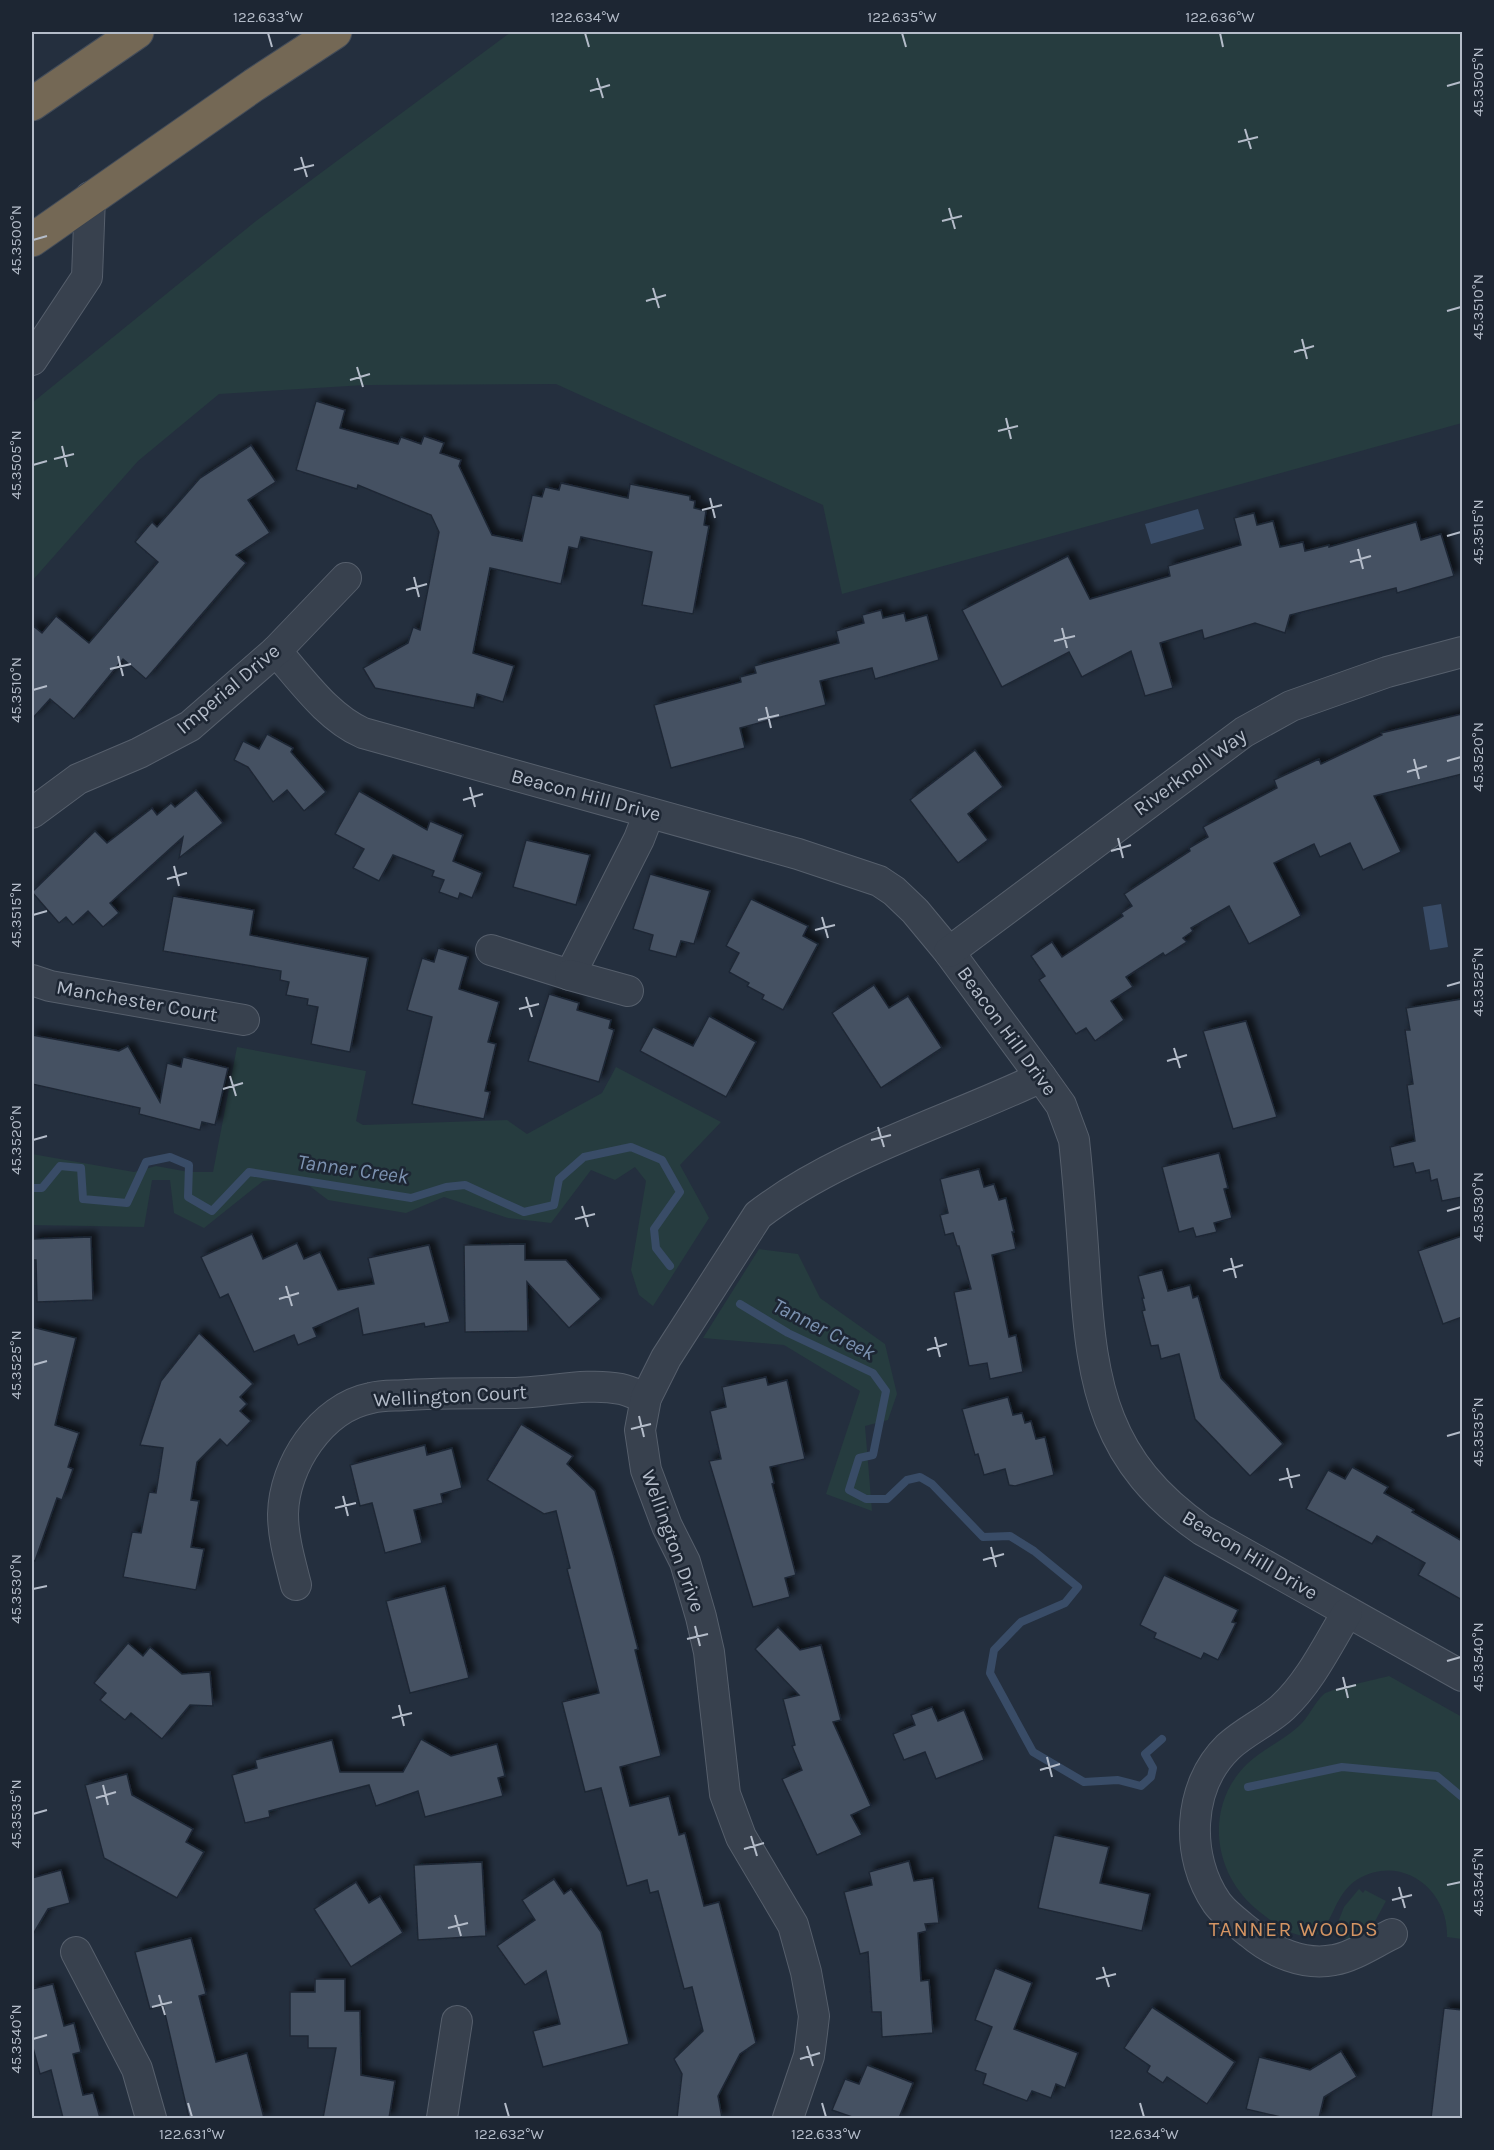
<svg xmlns="http://www.w3.org/2000/svg" width="1494" height="2150" viewBox="0 0 1494 2150" font-family="Karla,sans-serif">
	<defs>
		<filter id="shadow"><feDropShadow dx="5.5" dy="-5.5" stdDeviation="3" flood-color="#0009"/></filter>
	</defs>
	<rect width="100%" height="100%" fill="#242f3e"/>
	<g fill="#263c3f">
		<polygon points="511,32 1462,32 1462,423 842,594 823,505 556,384 365,385 219,394 138,461 32,581 32,403 256,221"/>
		<polygon points="237,1047 366,1071 356,1121 363,1125 507,1120 527,1134 602,1093 616,1067 721,1122 680,1165 709,1218 653,1306 639,1295 631,1270 646,1181 635,1167 615,1180 591,1170 551,1223 508,1218 444,1197 406,1213 328,1200 299,1178 263,1181 204,1228 174,1213 170,1180 152,1180 144,1227 32,1225 32,1154 134,1172 156,1166 189,1172 213,1172"/>
		<polygon points="759,1249 798,1254 820,1298 885,1344 897,1394 888,1420 865,1426 872,1511 826,1494 860,1391 784,1345 703,1338"/>
		<path d="M1389,1676l73,41v222l-15,-2c2,-47 -45,-84 -89,-58 -25,15 -26,50 -42,56 -19,7 -47,-15 -61,-27 -43,-37 -50,-103 -8,-144 15,-15 36,-23 52,-38 10,-9 15,-23 25,-32 6,-5 54,-15 65,-18z"/>
		<polygon points="1359,1889 1363,1893 1365,1890 1386,1901 1361,1947 1340,1936 1342,1932 1335,1930 1344,1907"/>
	</g>
	<g fill="#394c67">
		<polygon points="1198,509 1204,529 1151,544 1145,524"/>
		<polygon points="1441,904 1448,947 1430,950 1423,907"/>
	</g>
	<g fill="none" stroke-linecap="round" stroke-linejoin="round">
		<g stroke="#394c67" stroke-width="8">
			<polyline points="32,1188 42,1188 60,1166 81,1168 83,1199 127,1203 146,1162 170,1157 189,1165 188,1197 212,1211 249,1172 411,1198 446,1187 465,1185 524,1212 554,1205 559,1179 584,1157 631,1147 662,1160 680,1192 654,1229 656,1248 670,1266"/>
			<polyline points="740,1304 788,1333 873,1373 886,1391 873,1455 859,1458 849,1490 866,1499 887,1499 907,1480 920,1477 932,1484 983,1537 1010,1536 1034,1551 1078,1587 1065,1603 1021,1622 994,1650 990,1673 1033,1752 1084,1782 1118,1780 1141,1786 1151,1777 1153,1768 1145,1754 1162,1739"/>
			<polyline points="1248,1787 1342,1767 1437,1776 1462,1797"/>
		</g>
	</g>
	<g fill="#455162" stroke="#1f2835" stroke-width="1.5" filter="url(#shadow)">
		<polygon points="316,401 345,410 340,428 398,444 401,437 421,444 424,436 444,443 440,453 461,460 459,466 492,535 522,541 532,495 542,497 545,487 559,490 561,483 628,498 630,484 690,496 690,500 695,501 694,508 706,511 704,525 709,526 693,614 642,605 652,552 581,537 578,549 569,547 561,584 490,568 473,653 514,666 503,702 477,694 474,708 375,688 363,668 408,643 413,627 420,630 439,532 431,515 358,485 357,489 296,470"/>
		<polygon points="251,445 276,482 248,500 270,533 236,555 246,563 146,679 123,659 74,719 50,699 32,719 32,625 42,633 56,616 89,643 158,562 135,542 152,522 157,527 200,478"/>
		<polygon points="1254,513 1257,525 1273,521 1280,547 1303,542 1305,551 1329,545 1329,547 1416,522 1421,540 1441,534 1454,576 1397,593 1396,588 1290,615 1285,633 1255,623 1204,639 1202,630 1160,643 1173,688 1145,696 1131,651 1082,677 1069,652 1002,687 962,610 1068,556 1090,599 1170,576 1168,566 1241,545 1234,518"/>
		<polygon points="881,610 883,618 904,613 906,621 927,615 939,660 875,679 872,668 820,681 826,705 740,728 745,748 671,768 654,705 741,682 740,677 756,673 754,666 839,643 836,631 864,623 862,615"/>
		<polygon points="1462,714 1462,774 1374,796 1401,852 1363,870 1350,843 1320,857 1314,844 1274,863 1301,916 1249,944 1229,906 1191,928 1193,931 1183,938 1187,942 1165,956 1163,953 1126,977 1133,987 1111,1001 1124,1020 1095,1041 1086,1028 1076,1034 1039,980 1045,976 1031,956 1052,942 1062,957 1123,916 1121,913 1132,906 1124,894 1190,851 1189,848 1208,837 1203,827 1277,788 1274,780 1319,759 1321,764 1382,735 1381,733"/>
		<polygon points="267,734 293,748 291,752 326,792 304,811 287,790 273,802 248,767 234,760 243,741 259,749"/>
		<polygon points="975,750 1003,787 968,814 988,840 958,863 910,800"/>
		<polygon points="196,790 223,823 179,858 183,837 110,903 119,913 103,927 88,911 73,925 66,917 59,923 32,892 95,831 107,843 152,808 157,815 171,803 175,807"/>
		<polygon points="359,791 427,830 430,821 463,835 453,861 482,873 472,898 460,893 458,899 439,892 444,880 432,876 434,871 393,855 379,881 353,868 364,849 335,834"/>
		<polygon points="526,840 590,855 576,905 513,887"/>
		<polygon points="650,874 710,891 694,944 681,941 676,957 649,950 653,935 633,929"/>
		<polygon points="173,896 254,910 250,935 368,958 350,1052 311,1044 318,1007 307,1005 308,999 286,995 289,982 280,980 281,971 163,951"/>
		<polygon points="751,899 808,926 803,936 818,944 783,1010 762,999 764,995 747,986 749,983 729,972 739,953 726,946"/>
		<polygon points="438,948 468,957 459,989 499,1002 488,1042 496,1044 485,1091 490,1092 484,1119 412,1104 432,1017 407,1010 422,958 434,962"/>
		<polygon points="874,985 889,1008 908,996 942,1048 881,1088 832,1013"/>
		<polygon points="549,994 579,1003 577,1010 611,1020 609,1028 614,1030 599,1082 528,1061"/>
		<polygon points="1462,999 1462,1197 1442,1201 1437,1179 1431,1181 1429,1170 1416,1173 1413,1163 1394,1167 1390,1147 1415,1141 1407,1085 1413,1084 1405,1030 1410,1030 1406,1008"/>
		<polygon points="709,1016 756,1042 726,1097 640,1051 653,1027 693,1046"/>
		<polygon points="1246,1021 1277,1117 1233,1129 1203,1031"/>
		<polygon points="32,1035 119,1051 128,1046 160,1102 167,1063 181,1067 183,1057 228,1068 215,1125 202,1122 200,1130 139,1114 140,1108 32,1084"/>
		<polygon points="1219,1153 1228,1188 1224,1189 1232,1218 1214,1223 1217,1232 1196,1237 1193,1228 1179,1232 1162,1167"/>
		<polygon points="979,1169 984,1187 994,1184 999,1200 1006,1198 1014,1232 1012,1232 1016,1249 992,1255 1009,1337 1016,1335 1023,1372 990,1379 987,1363 969,1366 954,1292 971,1289 959,1246 957,1246 953,1233 945,1235 940,1215 948,1213 940,1179"/>
		<polygon points="252,1234 263,1259 297,1243 304,1259 320,1252 338,1290 374,1284 368,1258 429,1245 450,1322 425,1327 424,1323 363,1335 358,1308 313,1328 317,1337 298,1345 294,1335 254,1352 228,1294 220,1298 201,1257"/>
		<polygon points="1462,1236 1462,1317 1443,1324 1418,1251"/>
		<polygon points="91,1237 93,1300 37,1302 36,1260 32,1260 32,1239"/>
		<polygon points="525,1244 525,1260 566,1260 601,1299 569,1328 527,1282 528,1331 465,1332 464,1245"/>
		<polygon points="1162,1270 1168,1291 1190,1285 1193,1298 1198,1296 1221,1378 1283,1444 1250,1476 1195,1419 1179,1354 1161,1359 1158,1345 1151,1346 1142,1311 1145,1310 1142,1298 1144,1298 1138,1276"/>
		<polygon points="32,1327 76,1338 55,1425 79,1433 68,1467 73,1469 62,1500 57,1498 35,1561 32,1560"/>
		<polygon points="199,1333 253,1384 240,1397 247,1404 240,1411 251,1421 227,1446 220,1439 197,1462 191,1500 199,1501 191,1547 204,1549 196,1590 123,1577 132,1532 141,1533 149,1492 156,1493 163,1448 140,1445 161,1381"/>
		<polygon points="766,1377 768,1385 787,1380 805,1459 770,1467 774,1483 772,1484 796,1575 785,1578 790,1597 753,1607 709,1461 721,1459 710,1411 726,1407 722,1387"/>
		<polygon points="1008,1397 1013,1415 1022,1413 1025,1423 1031,1421 1036,1439 1045,1437 1054,1475 1015,1486 1009,1485 1005,1469 984,1475 978,1454 975,1455 962,1409"/>
		<polygon points="521,1424 573,1456 567,1464 595,1491 614,1557 638,1649 635,1650 661,1756 620,1767 630,1806 669,1796 679,1835 685,1833 704,1906 719,1902 756,2043 740,2054 718,2096 722,2118 677,2118 682,2074 674,2059 703,2031 692,1987 684,1989 658,1891 650,1893 647,1880 627,1886 601,1788 585,1792 562,1702 599,1693 567,1569 570,1568 556,1511 544,1514 487,1480"/>
		<polygon points="425,1445 427,1455 452,1448 462,1488 441,1494 443,1503 414,1510 422,1543 385,1553 372,1503 360,1506 350,1465"/>
		<polygon points="1352,1467 1388,1487 1384,1493 1414,1510 1412,1512 1462,1541 1462,1600 1418,1575 1425,1563 1377,1536 1372,1544 1306,1509 1328,1470 1345,1479"/>
		<polygon points="1164,1575 1238,1610 1232,1622 1236,1623 1218,1660 1204,1653 1201,1659 1154,1638 1156,1633 1140,1625"/>
		<polygon points="445,1586 469,1678 410,1693 386,1601"/>
		<polygon points="778,1627 800,1650 821,1645 841,1720 833,1722 871,1806 851,1815 862,1835 817,1855 782,1779 802,1770 792,1746 795,1745 783,1699 799,1695 755,1649"/>
		<polygon points="128,1643 143,1656 150,1647 182,1674 210,1672 213,1706 190,1705 162,1739 131,1713 125,1720 100,1700 106,1693 94,1683"/>
		<polygon points="932,1707 938,1721 964,1710 984,1760 936,1779 925,1752 904,1760 893,1734 915,1725 911,1715"/>
		<polygon points="421,1739 451,1756 497,1744 505,1776 498,1778 503,1796 425,1817 418,1791 376,1806 369,1785 269,1811 270,1817 245,1823 232,1775 257,1768 255,1760 332,1740 340,1772 403,1772"/>
		<polygon points="127,1774 132,1795 193,1829 186,1842 204,1852 177,1898 104,1858 85,1785"/>
		<polygon points="1054,1835 1109,1847 1100,1883 1150,1894 1142,1931 1038,1908"/>
		<polygon points="909,1861 914,1881 933,1878 939,1923 925,1924 927,1931 918,1933 921,1981 929,1980 933,2033 882,2037 881,2012 872,2012 868,1952 860,1954 844,1892 872,1885 869,1872"/>
		<polygon points="482,1862 486,1936 418,1940 414,1865"/>
		<polygon points="61,1870 70,1903 48,1909 32,1936 32,1878"/>
		<polygon points="554,1879 564,1894 571,1889 601,1932 629,2044 543,2067 533,2031 560,2024 546,1971 525,1985 497,1946 535,1920 522,1900"/>
		<polygon points="356,1882 369,1903 380,1896 403,1933 351,1967 314,1909"/>
		<polygon points="191,1938 206,1994 199,1996 216,2062 247,2053 264,2118 189,2118 163,2005 150,2009 135,1952"/>
		<polygon points="995,1968 1032,1983 1014,2029 1078,2053 1065,2088 1056,2084 1051,2098 1032,2091 1027,2101 983,2084 986,2074 975,2070 992,2027 975,2020"/>
		<polygon points="315,1979 345,1979 345,2011 360,2011 361,2075 395,2081 389,2118 323,2118 336,2048 308,2048 308,2036 290,2036 290,1992 315,1992"/>
		<polygon points="53,1984 64,2026 74,2023 81,2052 73,2054 83,2095 93,2093 100,2118 63,2118 51,2070 40,2074 32,2044 32,1989"/>
		<polygon points="1152,2007 1235,2062 1207,2104 1167,2077 1163,2083 1147,2072 1150,2066 1124,2048"/>
		<polygon points="1444,2008 1462,2010 1462,2118 1431,2118"/>
		<polygon points="1341,2051 1357,2077 1324,2097 1319,2118 1285,2118 1246,2109 1259,2057 1310,2070"/>
		<polygon points="867,2065 913,2083 899,2118 855,2118 832,2110 845,2079 859,2084"/>
	</g>
	<g fill="none" stroke-linecap="round" stroke-linejoin="round">
		<g stroke="#565f6c" stroke-width="32">
			<g id="minor">
				<polyline points="32,360 87,277 90,197"/>
				<path d="M276,651c26,29 51,66 87,82l435,121 81,27 15,10 21,20 34,41 92,125 20,28 13,35c5,46 8,91 11,137 7,110 20,185 117,253l260,146"/>
				<polyline points="32,813 78,779 139,753 190,726 276,651 346,578"/>
				<polyline points="491,950 570,975 639,839 649,813"/>
				<polyline points="949,952 1244,732 1291,706 1387,672 1462,652"/>
				<polyline points="570,975 628,991"/>
				<polyline points="32,980 50,986 244,1020"/>
				<path d="M296,1585c-6,-24 -13,-47 -13,-71 1,-49 38,-106 88,-116 11,-3 24,-2 36,-3 35,-2 70,-2 105,-2 35,0 74,-11 109,-4 8,2 17,6 25,9"/>
				<path d="M1347,1613c-19,31 -37,69 -64,94 -16,15 -38,24 -55,40 -41,40 -43,110 -11,156 8,11 22,21 33,30 22,19 54,33 84,27 19,-3 41,-18 58,-26"/>
				<polyline points="76,1952 137,2069 151,2118"/>
				<polyline points="442,2118 457,2021"/>
				<path d="M788,2118l21,-62 3,-23 2,-17 -8,-44 -13,-47 -52,-88 -16,-43 -16,-142 -8,-35 -16,-55 -18,-36 -21,-56 -6,-40 6,-32 20,-40 92,-143c80,-62 192,-94 283,-138"/>
			</g>
		</g>
		<g stroke="#434c59" stroke-width="35">
			<g id="highway">
				<polyline points="32,104 137,32"/>
				<polyline points="32,240 254,85 335,32"/>
			</g>
		</g>
		<use href="#minor" stroke="#38414e" stroke-width="30"/>
		<use href="#highway" stroke="#746855" stroke-width="33"/>
	</g>
	<path fill="none" stroke="#b4bcc9" stroke-width="2" d="M268,33l4,14M585,33l4,14M902,33l4,14M1220,33l3,14M597,78l6,20M1447,86l14,-4M590,91l20,-6M1245,129l6,20M1238,142l20,-5M301,157l6,20M294,170l20,-5M949,208l6,21M942,221l20,-5M33,240l14,-4M653,288l6,20M646,301l20,-6M1447,311l14,-4M1302,339l5,20M1294,352l20,-6M357,367l6,20M350,380l20,-6M1006,418l5,21M998,431l20,-5M62,446l5,21M54,459l20,-5M33,465l14,-4M710,498l5,20M702,510l20,-5M1447,536l14,-4M1358,549l5,20M1350,562l21,-6M414,577l5,20M406,590l21,-6M1062,628l5,20M1054,641l21,-5M118,656l5,20M110,669l21,-5M33,690l14,-4M766,707l5,21M758,720l21,-5M1414,759l5,20M1447,761l14,-4M1407,772l20,-6M470,787l5,20M463,800l20,-6M1118,838l5,20M1111,851l20,-6M174,866l5,20M167,879l20,-6M33,915l14,-4M822,917l6,21M815,930l20,-5M1447,986l14,-4M526,997l6,20M519,1009l20,-5M1174,1048l6,20M1167,1061l20,-6M230,1076l6,20M223,1089l20,-6M878,1127l6,20M33,1140l14,-4M871,1140l20,-5M582,1206l6,21M1447,1211l14,-4M575,1219l20,-5M1231,1258l5,20M1223,1271l20,-6M286,1286l6,20M279,1299l20,-6M935,1337l5,20M927,1350l20,-6M33,1365l14,-4M639,1416l5,21M631,1429l20,-5M1447,1436l14,-4M1287,1468l5,20M1279,1480l21,-5M343,1496l5,20M335,1508l21,-5M991,1547l5,20M983,1560l21,-6M33,1589l14,-3M695,1626l5,20M687,1639l21,-5M1447,1661l14,-4M1343,1677l5,21M1336,1690l20,-5M399,1705l5,21M392,1718l20,-5M1047,1757l5,20M1040,1770l20,-6M103,1785l5,20M96,1798l20,-6M33,1814l14,-4M751,1836l6,20M744,1849l20,-6M1447,1885l14,-3M1399,1887l6,21M1392,1900l20,-5M455,1915l6,21M448,1928l20,-5M1103,1967l6,20M1096,1979l20,-5M159,1995l6,20M152,2007l20,-5M33,2039l14,-4M807,2046l6,20M800,2059l20,-6M188,2103l4,14M505,2103l4,14M822,2103l4,14M1140,2103l4,14"/>
	<g text-anchor="middle" dominant-baseline="central" stroke-width="5" stroke-linejoin="round" paint-order="stroke">
		<g font-size="20" fill="#b4bcc9" stroke="#1d2633">
			<text transform="translate(228 689) rotate(-40)">Imperial Drive</text>
			<text transform="translate(1190 772) rotate(-36)">Riverknoll Way</text>
			<text transform="translate(586 795) rotate(15)">Beacon Hill Drive</text>
			<text transform="translate(137 1001) rotate(10)">Manchester Court</text>
			<text transform="translate(1007 1031) rotate(54)">Beacon Hill Drive</text>
			<text transform="translate(450 1396) rotate(-3)">Wellington Court</text>
			<text transform="translate(673 1541) rotate(70)">Wellington Drive</text>
			<text transform="translate(1250 1555) rotate(31)">Beacon Hill Drive</text>
		</g>
		<g font-size="21" font-style="italic" fill="#7c92b1" stroke="#1d2633">
			<text transform="translate(353 1169) rotate(8)">Tanner Creek</text>
			<text transform="translate(824 1329) rotate(27)">Tanner Creek</text>
		</g>
		<g font-size="21" letter-spacing="1.5" fill="#d59563" stroke="#1d2633">
			<text x="1294" y="1929">TANNER WOODS</text>
		</g>
	</g>
	<rect width="1494" height="2150" fill="none" stroke="#1d2633" stroke-width="66"/>
	<rect x="33" y="33" width="1428" height="2084" fill="none" stroke="#b4bcc9" stroke-width="2"/>
	<g font-size="15" text-anchor="middle" fill="#b4bcc9">
		<text x="268" y="22">122.633°W</text>
		<text x="585" y="22">122.634°W</text>
		<text x="902" y="22">122.635°W</text>
		<text x="1220" y="22">122.636°W</text>
		<text transform="translate(1478 82) rotate(-90)" y="5">45.3505°N</text>
		<text transform="translate(16 240) rotate(-90)" y="5">45.3500°N</text>
		<text transform="translate(1478 307) rotate(-90)" y="5">45.3510°N</text>
		<text transform="translate(16 465) rotate(-90)" y="5">45.3505°N</text>
		<text transform="translate(1478 532) rotate(-90)" y="5">45.3515°N</text>
		<text transform="translate(16 690) rotate(-90)" y="5">45.3510°N</text>
		<text transform="translate(1478 757) rotate(-90)" y="5">45.3520°N</text>
		<text transform="translate(16 915) rotate(-90)" y="5">45.3515°N</text>
		<text transform="translate(1478 982) rotate(-90)" y="5">45.3525°N</text>
		<text transform="translate(16 1140) rotate(-90)" y="5">45.3520°N</text>
		<text transform="translate(1478 1207) rotate(-90)" y="5">45.3530°N</text>
		<text transform="translate(16 1365) rotate(-90)" y="5">45.3525°N</text>
		<text transform="translate(1478 1432) rotate(-90)" y="5">45.3535°N</text>
		<text transform="translate(16 1589) rotate(-90)" y="5">45.3530°N</text>
		<text transform="translate(1478 1657) rotate(-90)" y="5">45.3540°N</text>
		<text transform="translate(16 1814) rotate(-90)" y="5">45.3535°N</text>
		<text transform="translate(1478 1882) rotate(-90)" y="5">45.3545°N</text>
		<text transform="translate(16 2039) rotate(-90)" y="5">45.3540°N</text>
		<text x="192" y="2139">122.631°W</text>
		<text x="509" y="2139">122.632°W</text>
		<text x="826" y="2139">122.633°W</text>
		<text x="1144" y="2139">122.634°W</text>
	</g>
</svg>
